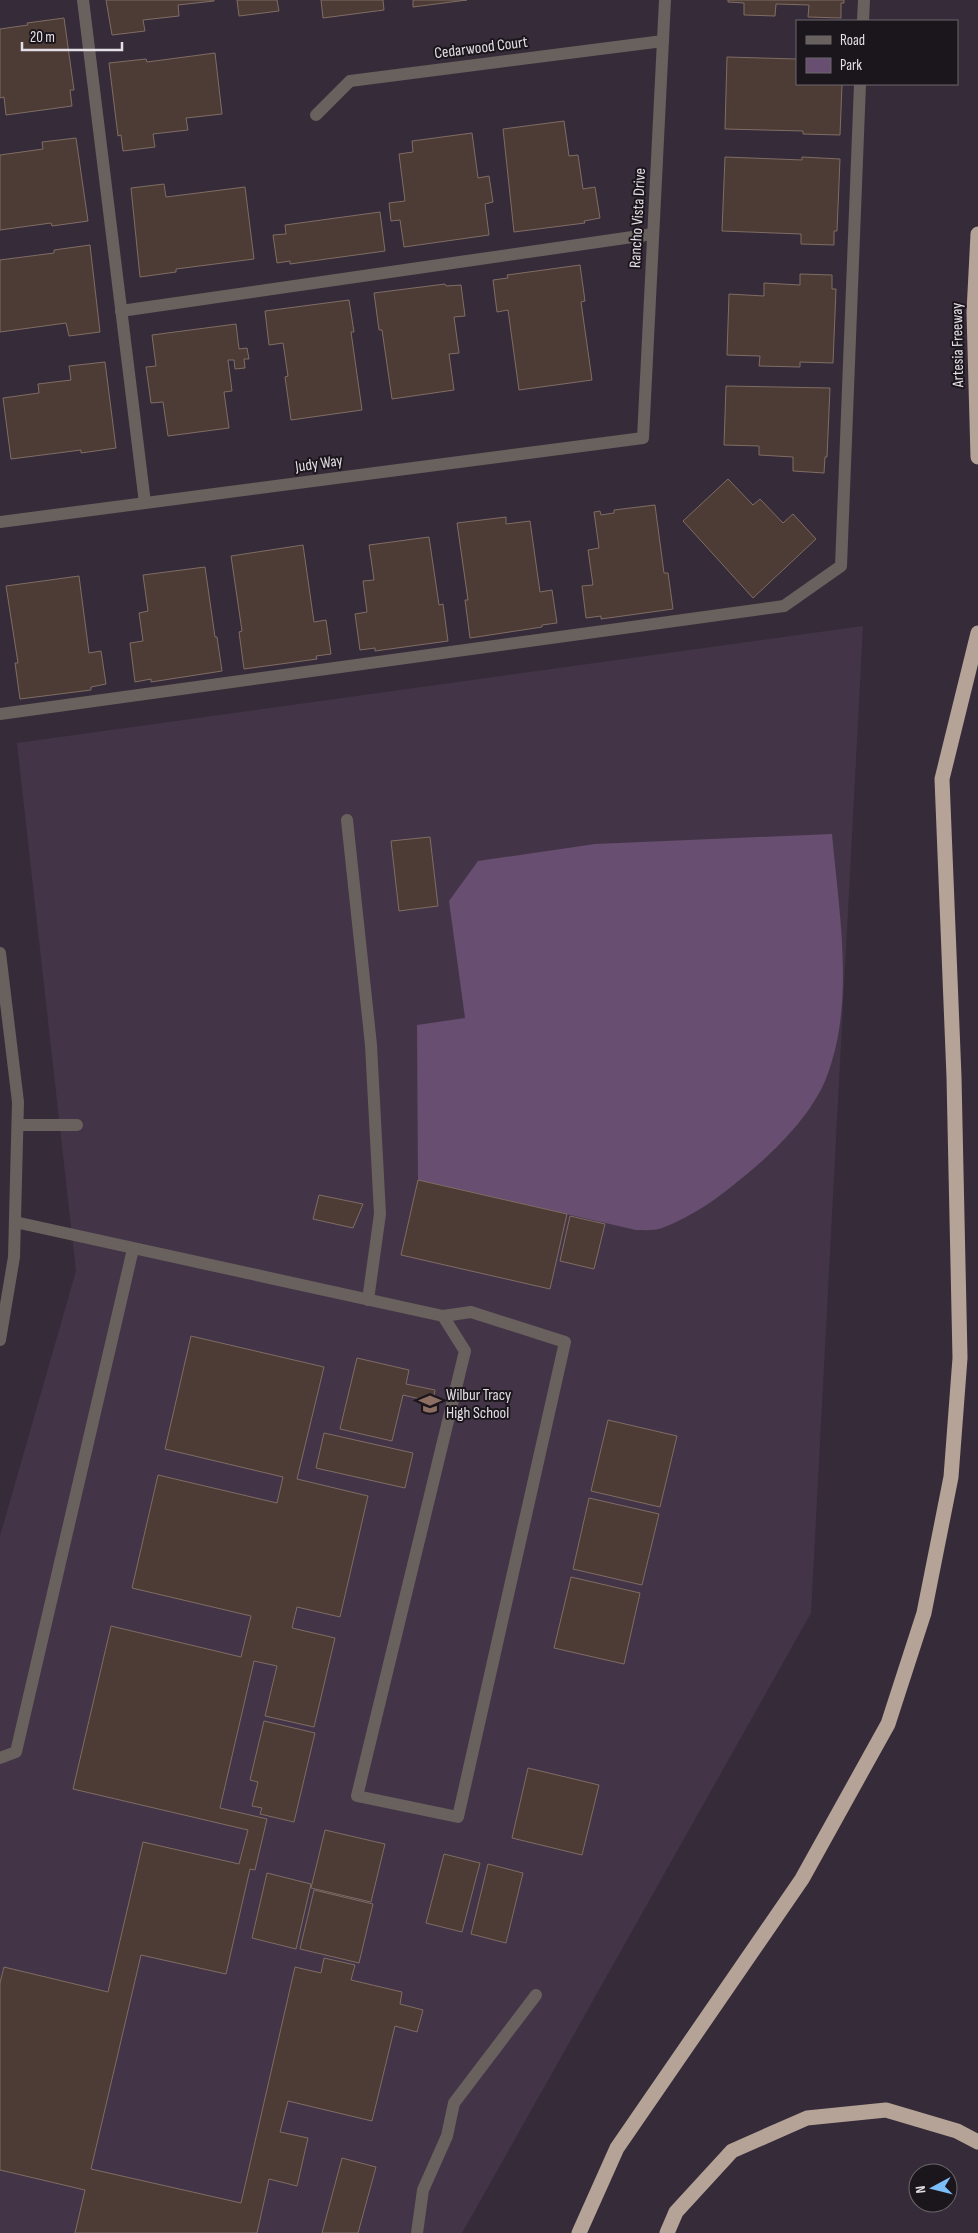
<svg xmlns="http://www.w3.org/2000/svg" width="978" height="2233" viewBox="0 0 978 2233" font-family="'Sofia Sans Condensed',sans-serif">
	<rect width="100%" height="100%" fill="#362c39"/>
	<polygon fill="#433547" points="863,626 811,1613 462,2233 0,2233 0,1536 76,1271 17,743"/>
	<path fill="#684e70" d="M832,834c7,79 24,172 -7,247 -16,37 -52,72 -83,97 -24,20 -50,39 -80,50 -7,3 -18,2 -26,2l-218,-50 -1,-155 48,-7 -16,-117 29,-40 117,-17z"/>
	<g fill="#4d3c35" stroke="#7f6c64">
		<polygon points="106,0 214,0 214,1 178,5 179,16 143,20 145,31 112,35"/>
		<polygon points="237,0 277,0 279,11 239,16"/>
		<polygon points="321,0 383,0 384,10 323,18"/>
		<polygon points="413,0 467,0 413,7"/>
		<polygon points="728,0 844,0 844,3 841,3 841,18 808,17 809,5 776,4 775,16 744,15 744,3 728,2"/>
		<polygon points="64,18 74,90 70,90 72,106 6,115 4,97 0,98 0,29 28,25 27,23"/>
		<polygon points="215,53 222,114 186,118 188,130 153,134 155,147 123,151 121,135 118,136 109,63 146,59 147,62"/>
		<polygon points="727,57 797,59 797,84 842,84 840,135 803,134 803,131 725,129"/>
		<polygon points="564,121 569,156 578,155 583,189 595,187 600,218 584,221 585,223 514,232 503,129"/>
		<polygon points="472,133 478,178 489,176 493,202 485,204 489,235 404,247 400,220 391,221 389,203 405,201 399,154 413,152 412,141"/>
		<polygon points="76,138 88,221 52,226 51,223 0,230 0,155 43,149 42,142"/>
		<polygon points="725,157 802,160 802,157 840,159 837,231 834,231 834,245 801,244 801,234 722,231"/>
		<polygon points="164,184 166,197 245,187 254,259 176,269 176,272 140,277 131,188"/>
		<polygon points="380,212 385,251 290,264 290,261 277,263 273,235 286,234 285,225"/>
		<polygon points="90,245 100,332 69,336 66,323 0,332 0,260 54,253 54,250"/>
		<polygon points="580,265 585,301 581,302 592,380 519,390 508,310 497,312 493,280 508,278 507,275"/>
		<polygon points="800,274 832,275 832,289 836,289 833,363 800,362 800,367 759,366 760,356 727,355 729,294 764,296 764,283 800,285"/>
		<polygon points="445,284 446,286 461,285 465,316 454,317 459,353 449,354 454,390 392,399 382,330 379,330 374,293"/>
		<polygon points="349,300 354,332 351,332 362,410 291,420 285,377 288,376 283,343 269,345 265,311"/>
		<polygon points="236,324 239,349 247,348 249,359 244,359 245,368 235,369 234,360 228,360 232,391 224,392 229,428 168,436 163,402 151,403 146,367 156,366 152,335"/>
		<polygon points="105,362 116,448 81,453 81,450 11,459 3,398 39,393 38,384 71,380 69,366"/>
		<polygon points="726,386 830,388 827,457 825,457 824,473 793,471 793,457 759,455 759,446 724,445"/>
		<polygon points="728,479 753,505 760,499 783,523 793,514 816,539 753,598 683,521"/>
		<polygon points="655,505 664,573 668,573 673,609 601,619 601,616 586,618 582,586 593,585 588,550 599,548 594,512 600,511 601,515 614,513 614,510"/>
		<polygon points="506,517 506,524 530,521 540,592 552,590 557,623 542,625 542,627 470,638 465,600 468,600 457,523"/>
		<polygon points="429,537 439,605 443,604 448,641 375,651 375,648 360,650 355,614 367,612 363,581 374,580 369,545"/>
		<polygon points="303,545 314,622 326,620 331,654 316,656 317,659 244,669 239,632 242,631 231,556"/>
		<polygon points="205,567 215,637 217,637 222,671 151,682 151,679 135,682 130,643 143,641 139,613 148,611 143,575"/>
		<polygon points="79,576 89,653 101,651 106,684 91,687 91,690 20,699 15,663 18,663 6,586"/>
		<polygon points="430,837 438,906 399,911 391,841"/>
		<polygon points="418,1180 567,1214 550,1289 401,1255"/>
		<polygon points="319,1195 363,1204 353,1228 313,1219"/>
		<polygon points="570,1216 605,1224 594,1269 560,1261"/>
		<polygon points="191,1336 324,1367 297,1479 368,1496 340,1617 297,1607 292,1628 335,1638 314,1727 265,1716 277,1666 254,1661 220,1808 267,1819 255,1870 250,1869 226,1974 141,1955 91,2169 241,2203 295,1967 321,1973 324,1958 355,1965 351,1980 402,1992 400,2004 423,2010 417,2032 395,2026 372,2121 288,2101 280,2132 308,2138 297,2186 269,2179 257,2233 75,2233 85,2190 0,2170 0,1983 4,1967 108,1992 143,1842 239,1864 248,1830 73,1789 111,1626 241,1657 251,1616 132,1588 158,1475 277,1503 283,1477 165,1449"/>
		<polygon points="357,1358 409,1370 406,1384 435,1390 433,1402 403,1395 392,1441 340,1429"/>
		<polygon points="608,1420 677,1436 660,1507 591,1491"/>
		<polygon points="324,1433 413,1453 405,1488 316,1468"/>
		<polygon points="589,1498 659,1514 642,1585 573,1569"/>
		<polygon points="571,1577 640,1593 624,1664 554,1648"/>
		<polygon points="264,1721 315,1733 294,1822 260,1814 262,1808 252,1806 258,1782 250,1780"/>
		<polygon points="528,1768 599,1785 582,1855 512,1838"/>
		<polygon points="325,1830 385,1844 371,1902 311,1888"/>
		<polygon points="444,1854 480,1863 462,1932 426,1923"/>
		<polygon points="488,1864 523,1873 506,1943 471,1934"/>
		<polygon points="267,1873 311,1884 296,1949 252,1938"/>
		<polygon points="314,1890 373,1904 359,1963 300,1949"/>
		<polygon points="342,2158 376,2167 358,2233 322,2233"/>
	</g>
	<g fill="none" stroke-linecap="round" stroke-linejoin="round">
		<g stroke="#69615d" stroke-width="12">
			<polyline points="83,0 145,503"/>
			<polyline points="863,21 864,0"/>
			<polyline points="316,115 350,81 663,41"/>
			<polyline points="121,311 653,234"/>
			<polyline points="0,522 643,438 665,0"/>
			<polyline points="0,714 784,606 841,566 860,84"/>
			<polyline points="347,820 371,1045 380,1214 368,1300"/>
			<polyline points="0,953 18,1102 14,1257 0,1340"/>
			<polyline points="18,1125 77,1125"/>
			<polyline points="15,1222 443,1316 471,1312 565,1342 458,1817 357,1796 465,1351 443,1316"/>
			<polyline points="0,1758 16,1752 133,1249"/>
			<polyline points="417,2233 423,2190 447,2136 454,2103 536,1995"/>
		</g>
		<g stroke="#b6a398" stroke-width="15">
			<polyline points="978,234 974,312 978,457"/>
			<polyline points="579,2233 617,2148 802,1879 888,1724 924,1613 951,1477 960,1358 954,1077 942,779 978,633"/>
			<polyline points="667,2233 676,2212 732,2151 807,2118 886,2110 957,2131 978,2142"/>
		</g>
	</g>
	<defs>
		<g id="school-bare" transform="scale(1.725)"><path d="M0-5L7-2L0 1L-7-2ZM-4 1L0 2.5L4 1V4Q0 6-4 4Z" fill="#8d6e63" stroke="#1b161c" stroke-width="2.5" paint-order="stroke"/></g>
	</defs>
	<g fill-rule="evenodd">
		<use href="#school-bare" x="430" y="1404"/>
	</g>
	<g text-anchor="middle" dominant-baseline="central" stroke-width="4" stroke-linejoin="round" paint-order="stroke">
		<g font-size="16" fill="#e4dee6" stroke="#1b161c">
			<text transform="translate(481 48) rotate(-7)">Cedarwood Court</text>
			<text transform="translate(638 218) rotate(-87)">Rancho Vista Drive</text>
			<text transform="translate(958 345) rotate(-91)">Artesia Freeway</text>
			<text transform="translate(319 464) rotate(-8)">Judy Way</text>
		</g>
		<g font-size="16" fill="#e4dee6" stroke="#1b161c" text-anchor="start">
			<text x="446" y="1395">Wilbur Tracy<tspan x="446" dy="18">High School</tspan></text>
		</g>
	</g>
	<rect x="796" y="20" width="162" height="65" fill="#1b161c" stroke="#6b666d"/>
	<rect x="806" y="36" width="25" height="8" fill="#69615d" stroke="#6b666d"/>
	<text x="840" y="45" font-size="15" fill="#e4dee6">Road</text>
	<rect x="806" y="58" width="25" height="15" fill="#684e70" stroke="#6b666d"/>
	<text x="840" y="70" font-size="15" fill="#e4dee6">Park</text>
	<g transform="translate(933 2188) rotate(263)"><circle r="24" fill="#1b161c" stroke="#6b666d"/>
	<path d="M0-4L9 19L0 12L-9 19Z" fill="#7cbef9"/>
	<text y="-8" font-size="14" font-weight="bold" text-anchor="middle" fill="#e4dee6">N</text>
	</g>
	<path d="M22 42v8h100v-8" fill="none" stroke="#e4dee6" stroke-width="2.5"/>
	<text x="30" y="42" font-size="15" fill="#e4dee6" stroke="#1b161c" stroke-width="4" paint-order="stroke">20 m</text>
</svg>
